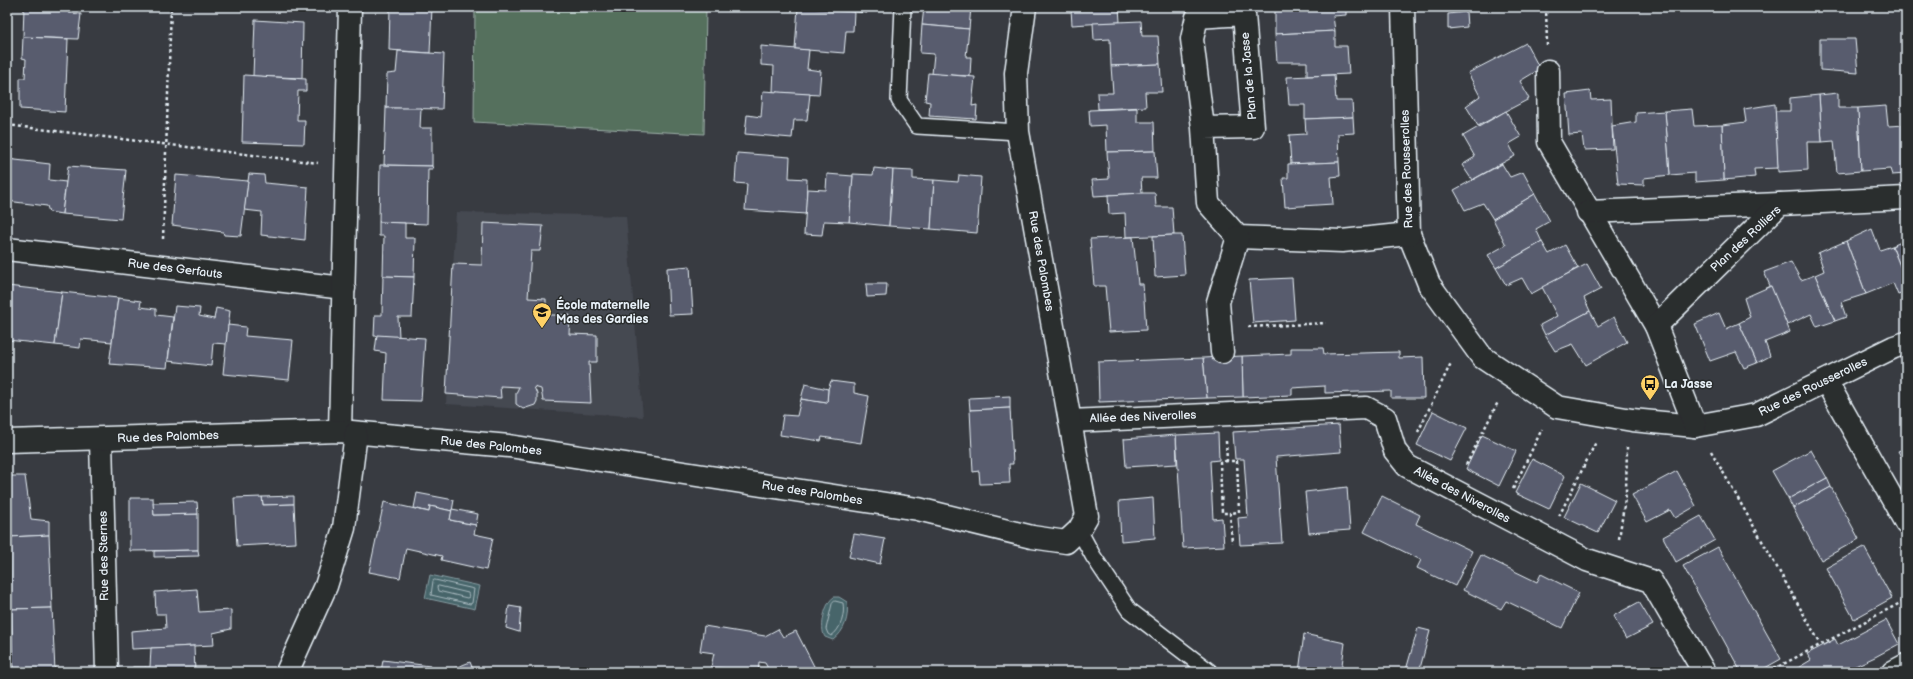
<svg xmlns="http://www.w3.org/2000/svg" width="1913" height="679" viewBox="0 0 1913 679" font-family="'Balsamiq Sans',sans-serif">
	<rect width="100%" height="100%" fill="#383b41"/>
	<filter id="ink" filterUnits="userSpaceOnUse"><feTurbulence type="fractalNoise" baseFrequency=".025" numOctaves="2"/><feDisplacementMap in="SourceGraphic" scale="8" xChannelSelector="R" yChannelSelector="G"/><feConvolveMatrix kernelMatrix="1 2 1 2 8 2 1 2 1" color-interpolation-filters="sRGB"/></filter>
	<g filter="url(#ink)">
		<polygon fill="#454851" points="456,212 626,216 643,417 446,404"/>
		<polygon fill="#556f5d" stroke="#9eb0aa" points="475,7 706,7 704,134 474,122"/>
		<g fill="#47656a" stroke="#879da3">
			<polygon points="430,575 480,586 475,609 425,598"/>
			<path d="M834,597h5l8,5c2,15 -2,29 -14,38l-8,-3c-6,-9 0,-35 9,-40z"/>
		</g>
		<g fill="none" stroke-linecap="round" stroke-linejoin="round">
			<g stroke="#a8b9bf" stroke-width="1">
				<polygon points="435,580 474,589 472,603 470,604 431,595 433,581"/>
				<polygon points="439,586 468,593 469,597 467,598 438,591 437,587"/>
				<path d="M835,601l8,2c2,11 -2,27 -12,33l-3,-2 -2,-5 6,-25z"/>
			</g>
		</g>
		<g fill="#595c6e" stroke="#e8f1f8">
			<polygon points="24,7 69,7 69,13 81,14 78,39 23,37"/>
			<polygon points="390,7 432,7 430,53 389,50"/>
			<polygon points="798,7 854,12 853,31 846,31 844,53 795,49"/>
			<polygon points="807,7 867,7 867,13"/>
			<polygon points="924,7 971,7 969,29 922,25"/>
			<polygon points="1087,7 1119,7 1120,22 1072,25 1071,9"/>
			<polygon points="1275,7 1346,7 1346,15 1333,16 1335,31 1275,34"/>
			<polygon points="1466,12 1467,27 1448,29 1448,14"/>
			<polygon points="255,20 303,23 302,78 253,76"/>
			<polygon points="1141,21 1142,36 1158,36 1160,64 1111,66 1110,39 1094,40 1093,23"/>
			<polygon points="922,25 969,29 966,57 971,57 970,76 932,74 934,54 920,53"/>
			<polygon points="1335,31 1335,46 1347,46 1349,74 1307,76 1307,62 1277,62 1275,34"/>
			<polygon points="23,37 68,39 65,112 20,109 20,78 25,78 26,59 22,58"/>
			<polygon points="1820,39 1855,39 1858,73 1820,70"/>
			<polygon points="1526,43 1540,69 1520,81 1529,99 1478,126 1466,106 1480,96 1468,73"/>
			<polygon points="761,46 809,50 807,69 821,71 819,95 773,92 774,66 761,65"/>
			<polygon points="398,51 444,54 442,109 386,108 387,74 396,73"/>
			<polygon points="1160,64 1162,92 1145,92 1146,107 1098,109 1097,93 1113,93 1111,66"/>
			<polygon points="928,73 975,77 972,106 977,105 976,119 929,116 930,102 925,101"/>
			<polygon points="244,75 306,79 306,91 298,91 297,120 305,120 304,144 242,142"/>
			<polygon points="1334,75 1336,101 1352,101 1353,117 1305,119 1305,105 1289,105 1287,77"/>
			<polygon points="763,91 810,94 807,120 794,120 792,138 745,134 747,115 761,117"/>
			<polygon points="1590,91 1591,100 1611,99 1613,149 1584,150 1582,134 1569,135 1566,94"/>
			<polygon points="1838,93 1838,108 1858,108 1861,171 1837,173 1834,141 1822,142 1819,95"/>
			<polygon points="1819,95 1822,142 1807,142 1808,170 1778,172 1775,111 1790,111 1790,98"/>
			<polygon points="1775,104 1778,168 1754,169 1755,177 1724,180 1722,125 1746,122 1744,109"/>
			<polygon points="1886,106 1888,126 1906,125 1906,174 1892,175 1890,169 1861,171 1858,108"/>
			<polygon points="386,108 421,108 420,128 432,128 432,166 384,165"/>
			<polygon points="1137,108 1137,122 1154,122 1155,151 1107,152 1106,125 1090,126 1089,110"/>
			<polygon points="1692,109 1694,126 1722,125 1724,180 1695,182 1695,173 1670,175 1665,111"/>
			<polygon points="1506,111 1521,137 1509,144 1515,156 1472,180 1462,165 1475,157 1463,136"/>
			<polygon points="1665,111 1670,175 1644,178 1644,185 1618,184 1612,126 1636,122 1636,113"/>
			<polygon points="1353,117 1354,133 1338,134 1339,162 1291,164 1289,135 1306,134 1305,119"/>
			<polygon points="1155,151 1157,178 1141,178 1142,193 1094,196 1092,180 1109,179 1107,152"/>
			<polygon points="737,153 790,157 789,178 807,179 806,214 745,210 747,184 735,183"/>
			<polygon points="7,159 50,164 49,180 66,182 62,214 49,212 47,206 7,201"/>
			<polygon points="1339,162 1340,176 1331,177 1333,204 1285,207 1283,178 1288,178 1288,164"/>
			<polygon points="1502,164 1510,177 1523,172 1535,194 1493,219 1483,203 1465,210 1454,190"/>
			<polygon points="380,165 432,166 433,169 428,169 427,224 379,222"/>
			<polygon points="68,166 126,170 121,219 62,214"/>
			<polygon points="874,168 893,170 889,226 849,222 853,174 873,175"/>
			<polygon points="893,170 913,171 913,179 934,180 931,229 889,226"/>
			<polygon points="249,174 264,175 265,183 308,187 305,240 261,235 262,212 244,210"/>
			<polygon points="827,174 853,176 849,222 824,221 822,235 804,234 807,189 826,190"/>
			<polygon points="176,175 248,181 241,236 224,235 223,232 172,225"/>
			<polygon points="959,175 981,177 977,233 931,229 934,180 958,182"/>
			<polygon points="1142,193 1155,193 1156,207 1172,207 1174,235 1126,237 1125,213 1109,214 1108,195"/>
			<polygon points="1535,194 1550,221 1536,229 1542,242 1496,268 1488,255 1506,245 1493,219"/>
			<polygon points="379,222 405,223 405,238 415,238 414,277 383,276 384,236 379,236"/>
			<polygon points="1906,222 1906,281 1892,246 1906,240 1901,225"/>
			<polygon points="483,223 543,226 540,251 531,251 528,298 546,299 546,315 570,315 569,334 597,335 597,362 589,362 591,403 543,401 541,389 534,387 537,394 537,401 535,405 523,409 516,404 516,393 519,387 500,386 501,398 446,394 453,264 482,265"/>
			<polygon points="1872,229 1880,250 1892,246 1906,281 1906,292 1898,295 1893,283 1866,294 1846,241"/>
			<polygon points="1174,235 1182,235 1185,275 1155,277 1153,236"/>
			<polygon points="1133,237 1138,284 1143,284 1146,330 1109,332 1105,286 1094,286 1090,239"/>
			<polygon points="1846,241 1866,294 1841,302 1846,317 1835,321 1815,275 1824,271 1818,253"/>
			<polygon points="1542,242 1549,254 1565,245 1578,268 1531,294 1522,278 1506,285 1496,268"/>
			<polygon points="1791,262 1801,280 1815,275 1835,321 1817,327 1811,314 1787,325 1764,272"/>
			<polygon points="1587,264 1601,289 1584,298 1590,311 1545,335 1540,325 1557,316 1542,287"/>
			<polygon points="690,266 693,314 669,315 667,268"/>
			<polygon points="383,276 414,277 412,317 398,317 399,337 374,336 375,315 382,315"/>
			<polygon points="1292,278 1295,320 1253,323 1249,280"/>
			<polygon points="866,284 887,284 886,296 867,297"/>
			<polygon points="7,286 62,292 55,345 7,340"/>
			<polygon points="1771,286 1790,332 1765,342 1770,356 1757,363 1739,323 1750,317 1744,298"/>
			<polygon points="62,292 118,298 112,342 81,339 80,348 55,345"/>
			<polygon points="118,298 141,301 140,307 156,309 156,315 173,317 167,368 109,364"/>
			<polygon points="175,306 200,308 199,316 214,319 216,308 230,311 226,344 213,343 211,366 168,361"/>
			<polygon points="1590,311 1598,326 1614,317 1627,342 1586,365 1573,344 1555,351 1545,335"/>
			<polygon points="1719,313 1726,329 1739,323 1757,363 1744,368 1736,352 1710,361 1695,324"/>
			<polygon points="228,325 246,327 245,336 293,340 289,380 223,374"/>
			<polygon points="377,335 425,338 421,401 384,400 386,353 375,351"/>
			<polygon points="1291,348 1323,348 1324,354 1399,352 1399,358 1423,357 1424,398 1391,398 1391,391 1325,393 1325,386 1292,388 1292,395 1243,397 1242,356 1291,354"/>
			<polygon points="1242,356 1243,397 1207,398 1203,358"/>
			<polygon points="1203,358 1207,398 1099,402 1098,362"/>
			<polygon points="831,381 854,384 854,393 869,396 861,443 822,437 821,441 780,435 783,415 797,416 801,399 827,403 828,389"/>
			<polygon points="805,384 828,389 827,403 801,399"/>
			<polygon points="1010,396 1010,408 970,410 969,398"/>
			<polygon points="1010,408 1013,464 1009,464 1010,483 980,484 979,471 973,472 970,410"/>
			<polygon points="1433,411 1467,428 1450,461 1417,445"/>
			<polygon points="1339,425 1341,452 1276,457 1282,543 1240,545 1238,518 1248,517 1244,459 1235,459 1233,432"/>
			<polygon points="1218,433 1219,460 1210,461 1213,519 1222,518 1224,546 1183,548 1176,435"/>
			<polygon points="1176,435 1177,464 1126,467 1124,439"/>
			<polygon points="1482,435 1516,451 1499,486 1466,469"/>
			<polygon points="1906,448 1906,466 1898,451"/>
			<polygon points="1811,450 1827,478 1788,499 1772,471"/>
			<polygon points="1532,459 1565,476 1549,509 1515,493"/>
			<polygon points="1677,471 1696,506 1675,518 1670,510 1647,522 1632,495"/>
			<polygon points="7,476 25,476 31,519 49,521 49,535 9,537"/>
			<polygon points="1827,478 1831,487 1793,508 1788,499"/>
			<polygon points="1581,483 1615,500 1598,533 1564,517"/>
			<polygon points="1347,487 1350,530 1309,533 1305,492"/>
			<polygon points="1831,487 1859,539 1821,560 1793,508"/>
			<polygon points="417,493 454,500 452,511 430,506 429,512 414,508"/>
			<polygon points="294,496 294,504 263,505 262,497"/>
			<polygon points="1382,496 1420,515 1416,524 1472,551 1455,586 1417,568 1421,560 1364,532"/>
			<polygon points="262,497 263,505 294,504 296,543 237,546 234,498"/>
			<polygon points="130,498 153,498 154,515 198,514 198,550 130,551"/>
			<polygon points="1153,498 1155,538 1121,541 1119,501"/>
			<polygon points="197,502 198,514 154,515 153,503"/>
			<polygon points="384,502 429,512 430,506 452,511 450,520 476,525 474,534 493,538 486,570 441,560 442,556 406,548 400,578 369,572"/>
			<polygon points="452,509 478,514 476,525 450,520"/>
			<polygon points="1701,516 1715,540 1676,562 1663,537"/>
			<polygon points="854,534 885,539 880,564 849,557"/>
			<polygon points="49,535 52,608 11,609 9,537"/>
			<polygon points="1718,547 1781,659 1758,672 1741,672 1683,566"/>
			<polygon points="1864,547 1892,598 1854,619 1826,568"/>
			<polygon points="198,550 199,556 154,557 154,551"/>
			<polygon points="1481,555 1537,582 1541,574 1579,593 1562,628 1506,601 1501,609 1463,590"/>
			<polygon points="197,589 199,612 231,610 231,629 213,633 214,645 132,649 131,631 166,628 165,614 156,614 155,592"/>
			<polygon points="1639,602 1653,625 1626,639 1613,616"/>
			<polygon points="509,606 521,608 519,632 506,628"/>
			<polygon points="52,608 55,671 13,672 11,609"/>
			<polygon points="1886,620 1899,644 1875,657 1851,668 1852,670 1849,672 1791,672 1811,660 1807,654 1835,639 1838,645"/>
			<polygon points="704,626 765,636 778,629 783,637 796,631 817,672 770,672 765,663 759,662 758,672 711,667 714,653 700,651"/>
			<polygon points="1418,628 1430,631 1419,672 1411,672 1406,670"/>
			<polygon points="1304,634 1345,643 1341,672 1299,672"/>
			<polygon points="194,646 195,672 145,672 145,667 150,667 151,648"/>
			<polygon points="383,660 430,666 430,671 434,672 381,672"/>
			<polygon points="470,662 474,672 445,672"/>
			<rect x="133" y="667" width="12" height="5"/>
		</g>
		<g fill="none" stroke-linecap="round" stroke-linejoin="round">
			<g stroke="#e8f1f8" stroke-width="18">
				<g id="service">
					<polyline points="903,7 899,100 917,126 1018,132"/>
					<polyline points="1079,530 1093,556 1129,610 1210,672"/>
				</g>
			</g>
			<g stroke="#e8f1f8" stroke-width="25">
				<g id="minor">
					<polyline points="1403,7 1409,234 1429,284 1482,357 1557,407 1632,420 1695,426 1756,415 1894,347 1906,343"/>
					<polyline points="1548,71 1549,142 1656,326"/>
					<polyline points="1203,128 1192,39 1197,17 1244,14 1253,127 1203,128 1208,203 1238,237 1342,241 1409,234"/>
					<polyline points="1588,212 1780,204"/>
					<polyline points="7,249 344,288"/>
					<polyline points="1222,352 1218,302 1238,237"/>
					<polyline points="1826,381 1906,523"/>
					<polyline points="1070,421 1366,408 1385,418 1395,451 1407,466 1587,560 1651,581 1704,672"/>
					<polyline points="1695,426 1656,326 1780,204 1906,198"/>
					<polyline points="340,431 350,7"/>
					<polyline points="101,440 107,672"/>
					<polyline points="7,441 340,431 509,446 918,509 1032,537 1066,542 1079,530 1087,516 1018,132 1016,73 1025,7"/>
					<polyline points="287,672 326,586 344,528 356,433"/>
					<polyline points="1893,672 1906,665"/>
				</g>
			</g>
			<g stroke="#e8f1f8" stroke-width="2.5" stroke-dasharray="3 3" stroke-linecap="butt">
				<polyline points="1546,7 1547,45"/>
				<polyline points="7,125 318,163"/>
				<polyline points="163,239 171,7"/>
				<polyline points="1248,327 1326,323"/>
				<polyline points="1418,432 1451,363"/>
				<polyline points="1226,441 1227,461 1237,461 1239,512 1230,513 1232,543"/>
				<polyline points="1711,451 1820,643"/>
				<polyline points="1227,461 1220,462 1222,513 1230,513"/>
				<polyline points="1466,465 1498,402"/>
				<polyline points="1513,489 1542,429"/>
				<polyline points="1559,516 1596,442"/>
				<polyline points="1619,539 1626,492 1627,447"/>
				<polyline points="1768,672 1906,600"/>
			</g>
			<use href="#service" stroke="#2a2d2e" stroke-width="15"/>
			<use href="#minor" stroke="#2a2d2e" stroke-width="22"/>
		</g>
	</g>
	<defs>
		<g id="school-pin" transform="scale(1)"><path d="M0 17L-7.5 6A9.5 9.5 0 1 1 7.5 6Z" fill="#ffd166" stroke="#2a2d2e"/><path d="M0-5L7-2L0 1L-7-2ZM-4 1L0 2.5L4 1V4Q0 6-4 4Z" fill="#111"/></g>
		<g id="bus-pin" transform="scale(1)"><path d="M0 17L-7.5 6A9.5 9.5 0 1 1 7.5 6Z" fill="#ffd166" stroke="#2a2d2e"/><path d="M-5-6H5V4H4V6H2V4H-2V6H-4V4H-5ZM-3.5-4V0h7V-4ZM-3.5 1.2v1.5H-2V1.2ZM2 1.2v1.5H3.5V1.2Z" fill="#111"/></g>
	</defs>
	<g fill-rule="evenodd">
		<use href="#school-pin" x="542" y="312"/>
		<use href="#bus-pin" x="1650" y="384"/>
	</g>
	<g text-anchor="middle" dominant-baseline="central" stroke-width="3" stroke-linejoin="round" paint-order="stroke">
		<g font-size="12" fill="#e8f1f8" stroke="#2a2d2e">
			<text transform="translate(1249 76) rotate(-95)">Plan de la Jasse</text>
			<text transform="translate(1407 169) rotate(-92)">Rue des Rousserolles</text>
			<text transform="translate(1746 239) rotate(-43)">Plan des Rolliers</text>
			<text transform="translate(1041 261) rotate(80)">Rue des Palombes</text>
			<text transform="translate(175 269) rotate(7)">Rue des Gerfauts</text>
			<text transform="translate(1813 387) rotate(-26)">Rue des Rousserolles</text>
			<text transform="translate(1143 417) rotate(-2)">Allée des Niverolles</text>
			<text transform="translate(168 437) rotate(-2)">Rue des Palombes</text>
			<text transform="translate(491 446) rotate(6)">Rue des Palombes</text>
			<text transform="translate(812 493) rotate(9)">Rue des Palombes</text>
			<text transform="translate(1462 495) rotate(28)">Allée des Niverolles</text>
			<text transform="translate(104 556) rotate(-91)">Rue des Sternes</text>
		</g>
		<g font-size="12" font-weight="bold" fill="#e8f1f8" stroke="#2a2d2e" text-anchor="start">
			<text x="556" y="305">École maternelle<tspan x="556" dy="14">Mas des Gardies</tspan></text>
			<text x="1664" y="384">La Jasse</text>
		</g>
	</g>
	<rect width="1913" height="679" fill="none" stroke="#2a2d2e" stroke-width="24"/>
	<rect x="12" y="12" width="1889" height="655" fill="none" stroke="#e8f1f8" stroke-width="1.5" filter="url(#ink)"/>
</svg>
